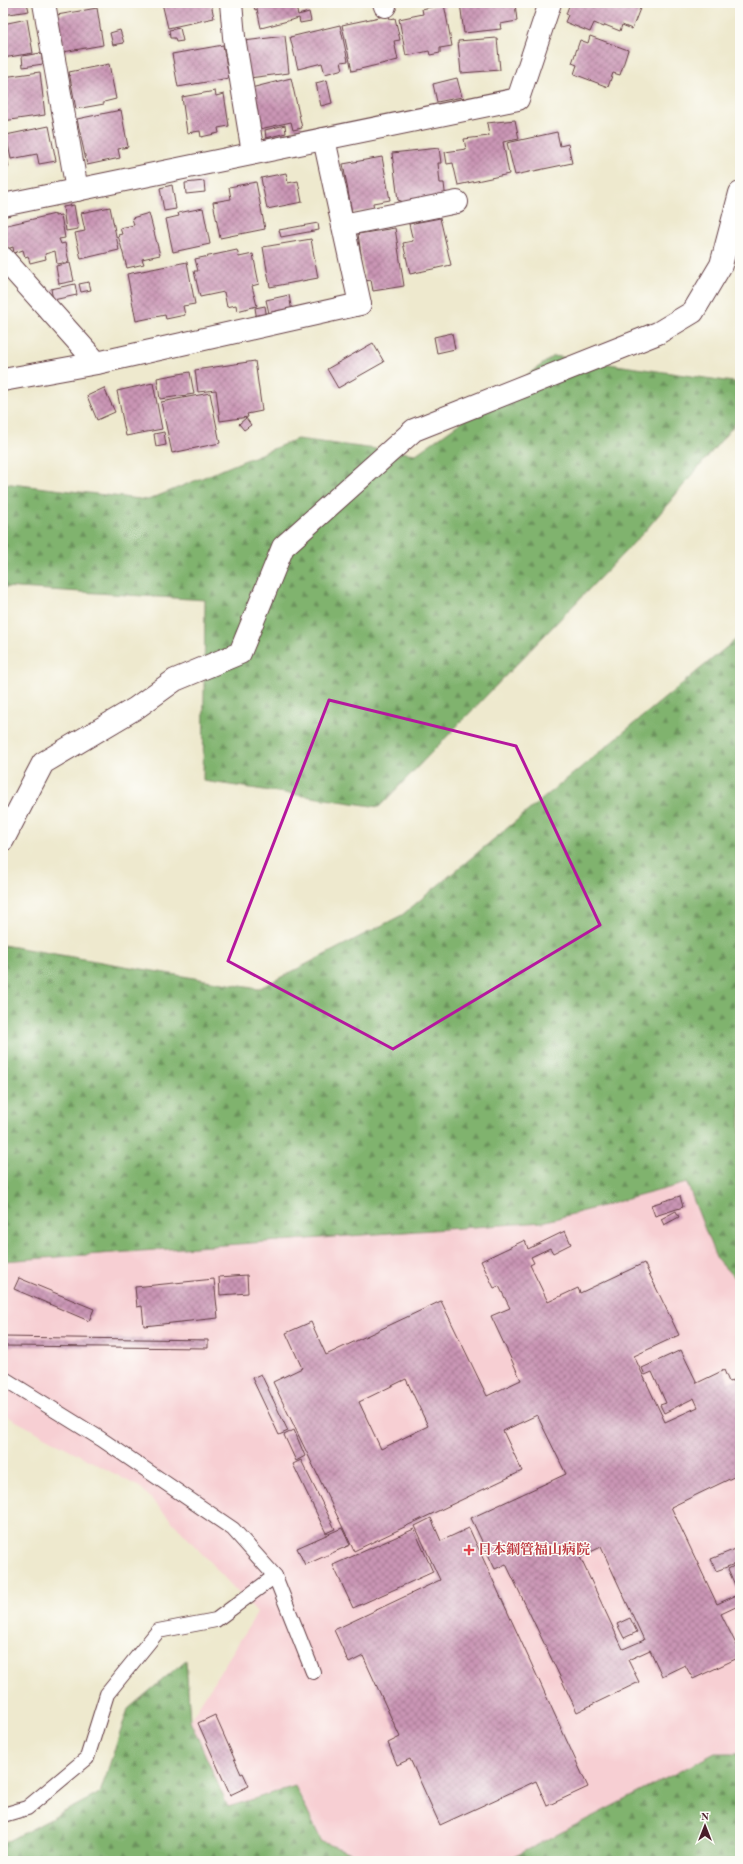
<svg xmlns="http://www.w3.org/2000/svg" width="743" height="1864" viewBox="0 0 743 1864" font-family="'Old Standard TT','Noto Serif JP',serif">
	<defs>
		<pattern id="forest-firs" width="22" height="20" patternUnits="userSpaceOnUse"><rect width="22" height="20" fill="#80b36e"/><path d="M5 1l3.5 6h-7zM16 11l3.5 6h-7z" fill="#6b915b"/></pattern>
		<pattern id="building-cross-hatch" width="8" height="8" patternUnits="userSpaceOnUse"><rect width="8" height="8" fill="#ca95b5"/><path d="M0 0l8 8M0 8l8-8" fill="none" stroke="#a67993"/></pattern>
	</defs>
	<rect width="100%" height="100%" fill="#fdfcf7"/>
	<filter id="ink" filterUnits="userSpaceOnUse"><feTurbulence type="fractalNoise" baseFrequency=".025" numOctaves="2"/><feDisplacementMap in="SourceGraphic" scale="8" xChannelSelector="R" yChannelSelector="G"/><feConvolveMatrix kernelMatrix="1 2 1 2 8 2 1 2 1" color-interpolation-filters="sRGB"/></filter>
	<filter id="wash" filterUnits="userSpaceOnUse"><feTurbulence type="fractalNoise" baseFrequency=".012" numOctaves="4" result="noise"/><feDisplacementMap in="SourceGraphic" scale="16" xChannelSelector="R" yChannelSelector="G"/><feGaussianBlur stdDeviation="0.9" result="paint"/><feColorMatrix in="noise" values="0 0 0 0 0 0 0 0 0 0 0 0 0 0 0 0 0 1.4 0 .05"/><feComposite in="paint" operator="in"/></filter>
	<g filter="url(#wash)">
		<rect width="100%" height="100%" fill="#eee9ce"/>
		<polygon fill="#f7cfd3" points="687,1183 716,1258 740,1284 740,1753 715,1753 506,1861 373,1861 322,1842 295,1786 229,1807 190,1720 257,1613 141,1488 3,1414 3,1261 543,1222"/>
		<g fill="url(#forest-firs)" stroke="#65694c">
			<polygon points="554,356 740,383 740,418 646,530 379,807 203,781 205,600 3,587 3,483 148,500 297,439 416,454"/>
			<polygon points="740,636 740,1284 716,1258 687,1183 543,1222 3,1261 3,945 258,989 402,915"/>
			<polygon points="186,1660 190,1720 228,1807 295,1786 322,1842 373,1861 3,1861 3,1844 100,1793 128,1709"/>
			<polygon points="715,1753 740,1753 740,1861 506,1861"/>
		</g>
		<g id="blocks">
			<g fill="url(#building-cross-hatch)" fill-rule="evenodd">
				<polygon points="3,3 27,3 29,11 3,15"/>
				<polygon points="162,3 211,3 214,18 168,28"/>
				<polygon points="253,3 305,3 305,5 296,7 298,15 309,12 311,21 300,23 299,18 261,28 257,9 255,10"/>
				<polygon points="460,3 515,3 517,21 500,24 501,29 464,33"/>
				<polygon points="570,3 633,3 641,6 632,29 622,25 620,31 605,25 604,27 594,23 590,32 565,22 568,15 566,14"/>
				<polygon points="444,4 452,46 440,48 440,53 430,55 429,51 406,56 399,19 423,14 422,9"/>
				<polygon points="97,8 103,45 63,52 57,15"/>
				<polygon points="389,15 390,19 395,18 400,40 394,41 398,60 352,71 342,25"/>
				<polygon points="27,19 33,53 3,58 3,24"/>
				<polygon points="340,25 348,61 341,62 343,69 325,74 322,63 298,69 290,37"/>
				<polygon points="180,28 183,41 176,42 175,38 170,38 169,30"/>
				<polygon points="120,30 124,43 113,45 110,33"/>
				<polygon points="285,36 289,73 249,78 244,41"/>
				<polygon points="590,36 628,50 620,75 613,73 608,87 574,74 577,65 572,63 580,40 588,43"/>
				<polygon points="497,38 500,70 461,73 458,41"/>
				<polygon points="223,45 229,78 178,87 172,54"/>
				<polygon points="41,53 43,64 23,67 22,56"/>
				<polygon points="109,64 116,99 104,102 104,104 76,109 69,72"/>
				<polygon points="40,72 45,115 3,121 3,77"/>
				<polygon points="291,78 302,128 293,130 291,122 260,129 251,88"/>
				<polygon points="457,78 462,97 437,102 433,84"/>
				<polygon points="327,80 332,103 321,106 316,83"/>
				<polygon points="215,91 216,96 224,94 229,126 218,128 219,133 201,137 200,131 187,133 182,97"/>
				<polygon points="121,110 128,147 118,149 120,158 87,165 77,119"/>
				<polygon points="515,120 519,139 503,142 509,174 458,185 453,163 447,164 445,152 466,149 464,139 489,136 487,123"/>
				<polygon points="285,125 286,133 266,138 265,130"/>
				<polygon points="49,126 56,161 39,164 37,154 11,159 6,135"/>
				<polygon points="557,132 560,146 568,144 572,163 515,175 507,143"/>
				<polygon points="3,141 9,167 3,168"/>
				<polygon points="439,148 441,163 438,163 440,183 444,183 446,201 412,205 398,200 392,153"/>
				<polygon points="382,157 390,200 373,203 374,209 352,213 343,164"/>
				<polygon points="286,173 288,183 298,181 302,202 267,209 261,178"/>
				<polygon points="204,181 205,192 186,194 185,183"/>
				<polygon points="256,182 265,229 220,238 213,202 231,199 229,187"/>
				<polygon points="172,185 176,209 164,211 160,188"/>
				<polygon points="74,205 78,229 66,231 63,207"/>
				<polygon points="110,207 119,250 81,259 75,233 85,231 81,213"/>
				<polygon points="203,208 210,244 173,252 166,219 179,216 178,213"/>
				<polygon points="149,213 160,255 142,259 144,264 127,268 118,235 122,234 120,228 134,225 132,218"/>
				<polygon points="55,214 55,216 61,215 65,238 59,239 61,244 65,243 69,262 57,264 55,251 45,254 46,259 30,263 28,256 25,257 23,250 14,253 13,247 7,249 3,226"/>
				<polygon points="440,218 451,265 410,274 403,243 413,241 409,224"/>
				<polygon points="318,223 319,230 281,237 279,230"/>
				<polygon points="395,228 404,286 373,291 371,280 365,281 358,234"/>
				<polygon points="311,239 318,278 270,287 263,247"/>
				<polygon points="237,250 239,257 253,254 259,284 252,286 257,306 237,311 236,305 227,307 224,292 200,297 194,271 198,271 195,259"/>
				<polygon points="187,262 195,304 183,306 185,315 166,319 165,315 136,321 127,274"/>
				<polygon points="70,263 74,281 59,284 56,266"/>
				<polygon points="89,282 91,290 81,292 79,284"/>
				<polygon points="75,284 77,295 53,300 51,289"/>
				<polygon points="289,295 293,317 271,322 266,300"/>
				<polygon points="265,306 268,325 258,326 255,308"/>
				<polygon points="452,333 455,349 437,353 434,337"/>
				<polygon points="373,343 384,362 338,388 327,369"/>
				<polygon points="255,361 262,411 247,414 248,417 220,421 216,390 198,392 195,370"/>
				<polygon points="190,372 194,394 160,399 157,378"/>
				<polygon points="153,383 162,429 126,436 117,391"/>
				<polygon points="104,388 115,412 97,420 87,396"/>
				<polygon points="210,393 220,443 172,453 161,402"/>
				<polygon points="246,418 251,425 244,430 239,424"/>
				<polygon points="164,432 166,445 156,447 154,434"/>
				<polygon points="680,1196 683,1207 655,1216 651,1205"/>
				<polygon points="676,1211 679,1217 664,1225 661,1219"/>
				<path d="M565,1231l6,13 -18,9 -3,-5 -19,9 3,6 -4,2 18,37 30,-14 2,5 64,-30 35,72 -45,21 31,66 33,-15 -4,-9 -30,15 -4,-8 6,-2 -14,-31 -7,3 -3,-7 39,-18 16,33 27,-13 5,12 11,-5v97l-69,33 46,97 22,-10 -11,-25 12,-6v42l-19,9 19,38v5l-47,22 -8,-14 -23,11 -12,-26 -22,10 11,22 -62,30 -71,-148 -11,5 -24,-51 95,-44 -29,-59 -34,16 19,40 -168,80 -81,-169 29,-14 -16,-35 25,-11 15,33 115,-54 46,95 34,-16 -30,-64 19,-8 -11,-22 -5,2 -13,-27 44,-21 3,9zM406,1379l22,47 -47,23 -22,-47zM601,1547l43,93 -21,9 -43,-92z"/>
				<polygon points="247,1275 248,1293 220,1295 219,1277"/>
				<polygon points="19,1278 94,1309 89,1321 14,1289"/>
				<polygon points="214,1279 218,1318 144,1326 142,1306 137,1307 135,1287"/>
				<polygon points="3,1337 208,1340 208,1348 3,1346"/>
				<polygon points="261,1374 288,1431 279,1435 252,1378"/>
				<polygon points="294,1430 305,1456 296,1461 284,1435"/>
				<polygon points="301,1460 335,1529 326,1533 293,1464"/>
				<polygon points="431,1518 441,1541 469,1528 588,1787 547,1806 536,1781 440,1825 410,1759 397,1765 388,1743 400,1737 363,1656 349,1663 334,1630 440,1580 415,1526"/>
				<polygon points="342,1528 350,1545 305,1565 297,1548"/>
				<polygon points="414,1529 433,1572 353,1608 333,1565"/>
				<polygon points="738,1548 740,1553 740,1562 716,1571 711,1559"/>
				<polygon points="630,1618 637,1632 624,1638 617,1624"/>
				<polygon points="215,1715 241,1774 243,1773 249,1786 230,1795 198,1723"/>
			</g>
		</g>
	</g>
	<g filter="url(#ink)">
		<use href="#blocks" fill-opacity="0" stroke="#633d43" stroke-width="1"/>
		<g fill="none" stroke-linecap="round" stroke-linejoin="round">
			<g stroke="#633d43" stroke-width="16">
				<g id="service">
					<polyline points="3,1378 101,1439 233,1529 275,1576 313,1672"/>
					<polyline points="3,1815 27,1808 87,1758 107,1694 158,1631 216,1620 275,1576"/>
				</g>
			</g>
			<g stroke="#633d43" stroke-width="24">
				<g id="minor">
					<polyline points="44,3 77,190"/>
					<polyline points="231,3 234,37 253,153"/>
					<polyline points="384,3 385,6"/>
					<polyline points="3,205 518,99 550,3"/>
					<polyline points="343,225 457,202"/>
					<polyline points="3,258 97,363"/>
					<polyline points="3,380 97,363 360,304 324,139"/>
					<polyline points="3,840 43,763 136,708 175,680 240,653 283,547 414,430 658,333 693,312 721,265 740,193"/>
				</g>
			</g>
			<use href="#service" stroke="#fff" stroke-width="14"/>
			<use href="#minor" stroke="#fff" stroke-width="22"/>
		</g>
	</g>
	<path fill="none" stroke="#b5179e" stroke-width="3" stroke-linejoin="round" d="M329,700l187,46 84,179 -207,124 -165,-88z"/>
	<path fill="#e0444e" stroke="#fdfcf7" stroke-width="1.5" d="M467 1544h4v4h4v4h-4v4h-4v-4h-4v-4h4z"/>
	<g text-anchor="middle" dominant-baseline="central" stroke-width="3" stroke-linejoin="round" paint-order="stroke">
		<g font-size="14" font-weight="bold" fill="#be3a42" stroke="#fdfcf7" text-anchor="start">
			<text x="478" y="1550">日本鋼管福山病院</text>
		</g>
	</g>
	<rect width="743" height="1864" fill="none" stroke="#fdfcf7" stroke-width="16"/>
	<g transform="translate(705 1826)" stroke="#fdfcf7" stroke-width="3" paint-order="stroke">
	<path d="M0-3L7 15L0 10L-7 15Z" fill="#4a1f2b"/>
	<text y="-6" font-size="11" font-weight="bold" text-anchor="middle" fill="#4a1f2b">N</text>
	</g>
</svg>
